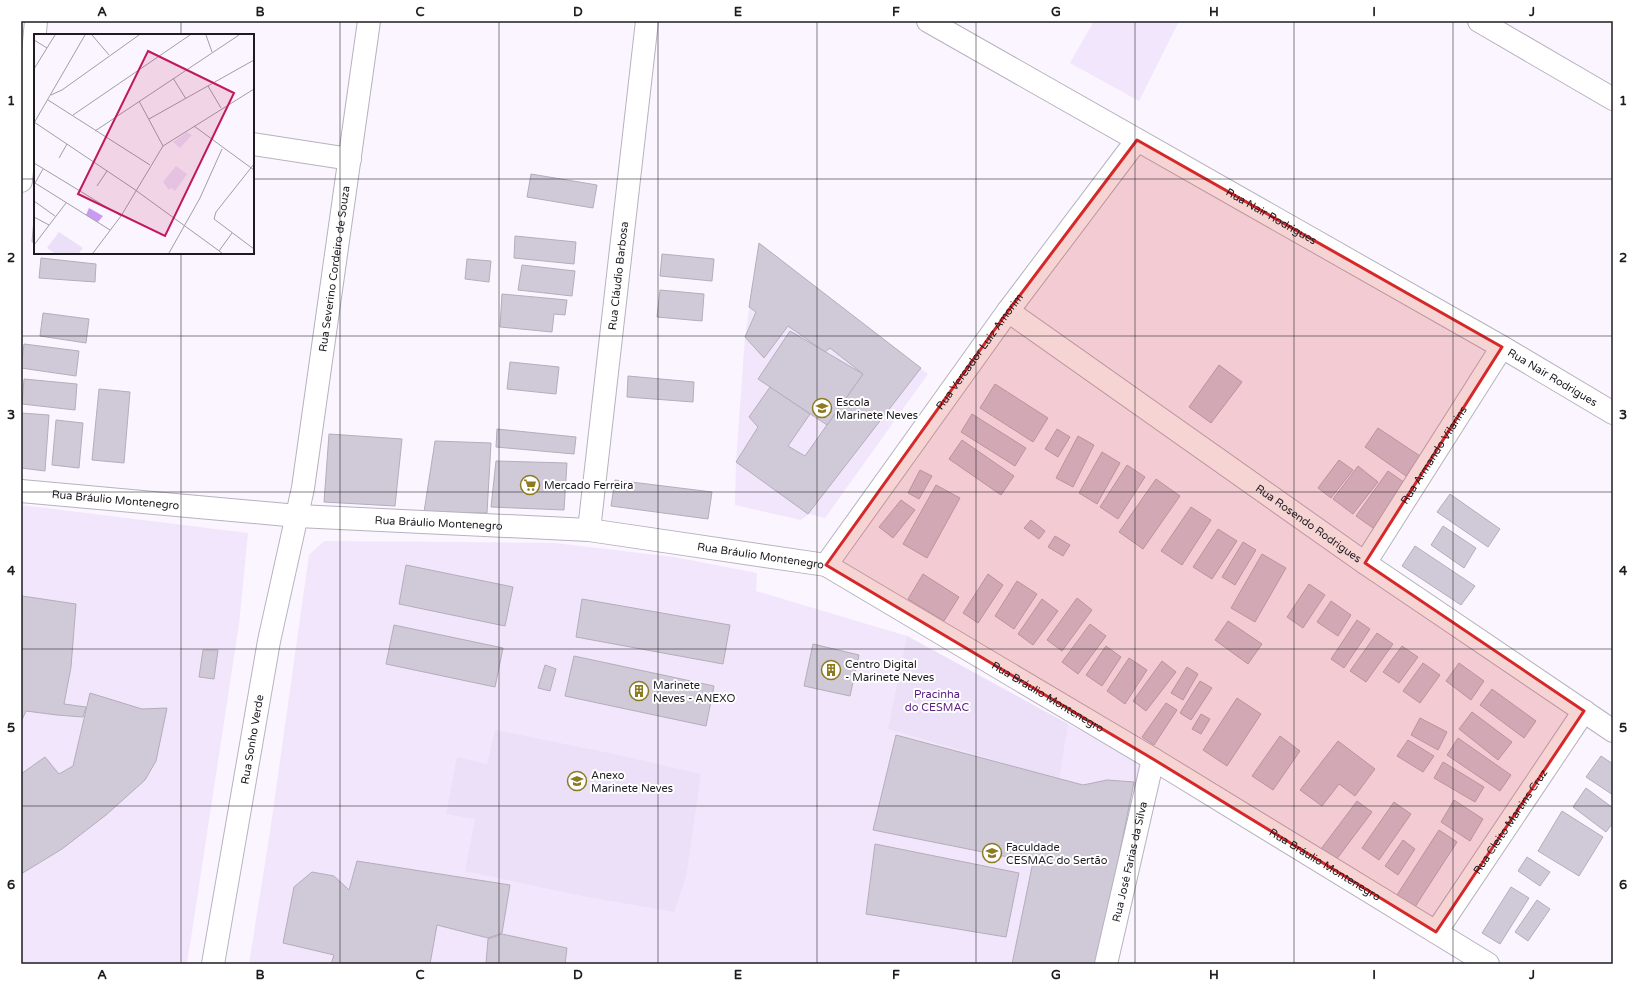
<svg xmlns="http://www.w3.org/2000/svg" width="1634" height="985" viewBox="0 0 1634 985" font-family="'Varela Round',sans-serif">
	<rect width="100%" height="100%" fill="#faf5fe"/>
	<g fill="#f1e6fb">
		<polygon points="1094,21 1179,21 1139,101 1070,63"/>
		<polygon points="759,243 928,374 825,518 809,514 801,520 735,505 736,462 745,337"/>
		<polygon points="21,505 248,533 239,624 187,964 21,964"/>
		<polygon points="324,541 555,543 674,557 757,573 756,591 907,636 1147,767 1100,964 249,964 270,832 309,555"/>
	</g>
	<g fill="#ece0f8">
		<polygon points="907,636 1068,724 1059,779 888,729"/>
		<polygon points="495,730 614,754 701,774 686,877 674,912 577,895 465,871 475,819 446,814 457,757 487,764"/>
	</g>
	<g fill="#d0c9d7" stroke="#b4adbb">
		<polygon points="531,174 597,185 593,208 527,197"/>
		<polygon points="34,218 35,218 35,242 32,242"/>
		<polygon points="515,236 576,242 574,264 514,258"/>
		<polygon points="759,243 921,368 808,514 736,462 758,427 749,417 770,387 810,414 788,446 805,456 863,374 830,348 825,352 788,326 764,358 745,337 756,312 749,307"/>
		<polygon points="662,254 714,259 712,281 660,276"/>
		<polygon points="41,258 96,264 95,282 39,278"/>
		<polygon points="467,259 491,261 489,282 465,279"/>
		<polygon points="522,265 575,271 572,296 518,290"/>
		<polygon points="660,290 704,294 702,321 657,317"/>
		<polygon points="502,294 567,300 565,315 554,314 552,332 500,327"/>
		<polygon points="43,313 89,319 86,343 40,336"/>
		<polygon points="790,331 863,374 827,425 758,379"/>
		<polygon points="24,344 79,351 76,376 21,368"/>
		<polygon points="510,362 559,367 556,394 507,389"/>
		<polygon points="1219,365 1242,382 1211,423 1189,407"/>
		<polygon points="628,376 694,382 693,402 627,397"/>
		<polygon points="24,379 77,384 75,410 22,404"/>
		<polygon points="995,384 1048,418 1033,442 980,408"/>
		<polygon points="99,389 130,392 124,463 92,460"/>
		<polygon points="21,413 49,415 45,471 21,468"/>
		<polygon points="972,414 1026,448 1015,466 961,432"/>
		<polygon points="56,420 83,423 79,468 52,465"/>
		<polygon points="1378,428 1420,456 1406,476 1365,447"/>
		<polygon points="497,429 576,437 574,454 496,447"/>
		<polygon points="1057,429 1070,437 1058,457 1045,449"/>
		<polygon points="329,434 402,439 395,506 324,502"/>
		<polygon points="1078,436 1094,445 1073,487 1056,478"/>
		<polygon points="962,440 1014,476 1001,495 949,459"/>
		<polygon points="435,441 491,443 487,513 424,512"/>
		<polygon points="1102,452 1120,463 1097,504 1079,493"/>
		<polygon points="1339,460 1353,470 1331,498 1318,488"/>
		<polygon points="496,461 567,463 564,510 491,507"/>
		<polygon points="1127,465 1145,477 1118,519 1100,507"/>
		<polygon points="1358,466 1378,482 1353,514 1333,499"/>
		<polygon points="920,470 932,476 919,499 908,493"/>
		<polygon points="1388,471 1405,483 1373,528 1356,516"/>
		<polygon points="1156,479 1180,496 1143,549 1119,532"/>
		<polygon points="615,480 712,492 708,519 611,506"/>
		<polygon points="936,485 960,498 927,558 903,544"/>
		<polygon points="1450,494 1500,529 1488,547 1437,512"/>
		<polygon points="901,500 915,510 893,538 879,527"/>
		<polygon points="1191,507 1211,520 1182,565 1161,551"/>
		<polygon points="1031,520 1045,531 1039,539 1024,528"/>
		<polygon points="1443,526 1476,548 1464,568 1431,545"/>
		<polygon points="1218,529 1237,541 1212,579 1193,567"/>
		<polygon points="1055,536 1070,545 1063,556 1048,547"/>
		<polygon points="1243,542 1256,550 1235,585 1222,577"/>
		<polygon points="1415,546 1475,586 1461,605 1402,566"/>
		<polygon points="1262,554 1286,568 1255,622 1231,608"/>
		<polygon points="406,565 513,587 505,626 399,604"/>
		<polygon points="923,574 959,597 944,621 908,599"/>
		<polygon points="988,574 1003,585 978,623 963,613"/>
		<polygon points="1017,581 1037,594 1014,629 995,616"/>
		<polygon points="1309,584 1325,595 1303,628 1287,617"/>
		<polygon points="22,596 76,604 71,667 64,704 86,707 83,717 57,715 26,711 21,722"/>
		<polygon points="1077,598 1092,610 1062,651 1047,640"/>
		<polygon points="582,599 730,625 723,664 576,637"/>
		<polygon points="1042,599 1058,611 1033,645 1018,634"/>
		<polygon points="1331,601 1351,615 1338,636 1317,622"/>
		<polygon points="1357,620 1370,629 1344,668 1331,659"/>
		<polygon points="1228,621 1262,644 1248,664 1215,640"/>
		<polygon points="1090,624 1106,636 1078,674 1062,662"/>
		<polygon points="394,625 503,648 495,687 386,664"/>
		<polygon points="1377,633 1393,644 1366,682 1350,671"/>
		<polygon points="813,644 859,655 850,696 804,686"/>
		<polygon points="1106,646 1121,657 1102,686 1086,675"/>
		<polygon points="1402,646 1418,657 1399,683 1383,672"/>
		<polygon points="203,650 218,650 214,679 199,677"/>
		<polygon points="574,656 714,686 706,726 565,696"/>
		<polygon points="1129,658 1147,670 1125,704 1107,691"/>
		<polygon points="1162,661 1176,672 1146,711 1133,701"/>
		<polygon points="1423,663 1440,675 1420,703 1403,691"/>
		<polygon points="1459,663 1484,681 1471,700 1446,681"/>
		<polygon points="545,665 556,669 550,691 538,688"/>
		<polygon points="1187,667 1198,674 1183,700 1171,693"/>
		<polygon points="1200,681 1212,688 1191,720 1180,713"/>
		<polygon points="1492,689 1536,721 1524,738 1480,705"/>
		<polygon points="90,693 142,709 167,708 156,761 145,780 106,815 62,849 21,874 21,774 45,757 59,774 73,766"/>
		<polygon points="1237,698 1261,714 1227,766 1203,750"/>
		<polygon points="1166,703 1177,710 1154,745 1142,737"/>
		<polygon points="1472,712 1512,742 1498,760 1459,729"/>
		<polygon points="1201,714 1210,719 1201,734 1192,729"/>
		<polygon points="1420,718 1447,732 1438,750 1411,735"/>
		<polygon points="896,735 1083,785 1107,780 1134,782 1097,964 1012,964 1033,862 873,830"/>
		<polygon points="1280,736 1300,751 1273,790 1252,776"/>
		<polygon points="1458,738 1511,775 1500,791 1447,755"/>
		<polygon points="1408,740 1434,756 1423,772 1397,756"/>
		<polygon points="1338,741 1375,769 1355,796 1339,784 1322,806 1300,790"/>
		<polygon points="1601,756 1613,764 1613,795 1586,777"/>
		<polygon points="1443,762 1484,787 1475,802 1434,778"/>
		<polygon points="1586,788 1613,808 1613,823 1606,832 1573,807"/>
		<polygon points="1454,800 1483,819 1470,841 1441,822"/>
		<polygon points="1357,801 1372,812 1336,860 1321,849"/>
		<polygon points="1394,802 1411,814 1379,860 1362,848"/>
		<polygon points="1562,811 1603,837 1579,876 1538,851"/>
		<polygon points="1439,830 1457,842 1413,910 1395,898"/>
		<polygon points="1403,840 1415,849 1398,875 1385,866"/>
		<polygon points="875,844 1019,873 1006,937 866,914"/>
		<polygon points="1527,857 1550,872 1540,886 1518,871"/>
		<polygon points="357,861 510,885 502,933 488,938 437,925 430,964 331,964 334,955 283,943 294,887 312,872 334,876 349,890"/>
		<polygon points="1511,887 1529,898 1500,944 1482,933"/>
		<polygon points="1537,900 1550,909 1528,941 1515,932"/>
		<polygon points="502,934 567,948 565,964 486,964 488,939"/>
	</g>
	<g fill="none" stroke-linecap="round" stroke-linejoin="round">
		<g stroke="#b8b1bf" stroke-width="24">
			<g id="minor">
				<path id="s1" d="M928,21l574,326 111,66"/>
				<polyline points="1479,21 1613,99"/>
				<polyline points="253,144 350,159"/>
				<polyline points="21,181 36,21"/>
				<path id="s2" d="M1008,311l357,252 248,168"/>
				<path id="s3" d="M21,491l277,25 291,14 237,35 327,194 335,205"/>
				<path id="s4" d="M589,530l58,-509"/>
				<path id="s5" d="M1365,563l137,-216"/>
				<path id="s6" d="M826,565l182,-254 129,-171"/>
				<path id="s7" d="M1436,932l148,-221"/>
				<path id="s8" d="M213,964l56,-323 34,-153 66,-467"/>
				<path id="s9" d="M1106,964l47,-205"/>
			</g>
		</g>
		<use href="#minor" stroke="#fff" stroke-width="22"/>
	</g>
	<path fill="#d62828" fill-opacity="0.2" stroke="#d62828" stroke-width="3" stroke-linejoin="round" d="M1137,140l365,207 -137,216 219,148 -148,221 -283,-173 -327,-194 182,-254z"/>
	<path fill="none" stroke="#1e1b20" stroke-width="1" stroke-opacity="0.55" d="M181,21v14M340,21v943M499,21v943M658,21v943M817,21v943M976,21v943M1135,21v943M1294,21v943M1453,21v943M21,179h14M253,179h1360M181,253v711M21,336h1592M21,492h1592M21,649h1592M21,806h1592"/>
	<defs>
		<g id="school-ring" transform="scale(1)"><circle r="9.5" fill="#fff" stroke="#8c7b21" stroke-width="1.5"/><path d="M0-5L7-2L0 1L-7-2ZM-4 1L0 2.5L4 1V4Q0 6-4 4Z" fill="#8c7b21"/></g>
		<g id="supermarket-ring" transform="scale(1)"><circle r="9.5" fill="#fff" stroke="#8c7b21" stroke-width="1.5"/><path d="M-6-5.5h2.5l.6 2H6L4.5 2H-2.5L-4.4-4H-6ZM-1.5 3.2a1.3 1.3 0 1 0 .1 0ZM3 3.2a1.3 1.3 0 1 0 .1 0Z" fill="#8c7b21"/></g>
		<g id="building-ring" transform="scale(1)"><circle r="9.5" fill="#fff" stroke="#8c7b21" stroke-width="1.5"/><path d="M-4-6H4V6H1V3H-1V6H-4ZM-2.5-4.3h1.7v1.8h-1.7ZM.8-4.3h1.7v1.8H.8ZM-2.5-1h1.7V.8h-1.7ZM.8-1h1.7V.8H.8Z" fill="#8c7b21"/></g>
		<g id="university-ring" transform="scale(1)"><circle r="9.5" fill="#fff" stroke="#8c7b21" stroke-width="1.5"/><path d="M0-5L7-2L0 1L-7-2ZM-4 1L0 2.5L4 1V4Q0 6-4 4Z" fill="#8c7b21"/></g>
	</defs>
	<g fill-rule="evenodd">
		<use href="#school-ring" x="822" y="408"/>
		<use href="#supermarket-ring" x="530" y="485"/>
		<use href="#building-ring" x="831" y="670"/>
		<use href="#building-ring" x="639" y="691"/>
		<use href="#school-ring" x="577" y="781"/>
		<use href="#university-ring" x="992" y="853"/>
	</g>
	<g text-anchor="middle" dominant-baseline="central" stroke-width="4" stroke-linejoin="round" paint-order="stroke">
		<g font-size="11" fill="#1e1b20" stroke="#fff">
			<text stroke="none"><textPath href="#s1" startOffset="395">Rua Nair Rodrigues</textPath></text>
			<text stroke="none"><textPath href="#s8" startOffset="706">Rua Severino Cordeiro de Souza</textPath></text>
			<text stroke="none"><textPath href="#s4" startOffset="256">Rua Cláudio Barbosa</textPath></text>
			<text stroke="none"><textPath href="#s6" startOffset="263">Rua Vereador Luiz Amorim</textPath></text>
			<text stroke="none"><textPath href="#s1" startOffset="719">Rua Nair Rodrigues</textPath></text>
			<text stroke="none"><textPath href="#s5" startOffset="128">Rua Armando Vilarins</textPath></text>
			<text stroke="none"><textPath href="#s3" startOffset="95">Rua Bráulio Montenegro</textPath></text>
			<text stroke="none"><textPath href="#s3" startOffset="419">Rua Bráulio Montenegro</textPath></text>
			<text stroke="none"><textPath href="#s2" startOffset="368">Rua Rosendo Rodrigues</textPath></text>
			<text stroke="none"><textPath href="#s3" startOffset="743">Rua Bráulio Montenegro</textPath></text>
			<text stroke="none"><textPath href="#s3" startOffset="1067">Rua Bráulio Montenegro</textPath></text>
			<text stroke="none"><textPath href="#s8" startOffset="228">Rua Sonho Verde</textPath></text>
			<text stroke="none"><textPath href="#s7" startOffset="133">Rua Cleito Martins Cruz</textPath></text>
			<text stroke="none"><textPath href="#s9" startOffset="105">Rua José Farias da Silva</textPath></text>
			<text stroke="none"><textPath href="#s3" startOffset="1391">Rua Bráulio Montenegro</textPath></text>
		</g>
		<g font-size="11" fill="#1e1b20" stroke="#fff" text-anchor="start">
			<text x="836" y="402">Escola<tspan x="836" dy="13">Marinete Neves</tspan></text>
			<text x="544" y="485">Mercado Ferreira</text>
			<text x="845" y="664">Centro Digital<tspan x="845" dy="13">- Marinete Neves</tspan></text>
			<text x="653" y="685">Marinete<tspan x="653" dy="13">Neves - ANEXO</tspan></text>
			<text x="591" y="775">Anexo<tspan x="591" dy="13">Marinete Neves</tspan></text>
			<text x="1006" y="847">Faculdade<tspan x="1006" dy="13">CESMAC do Sertão</tspan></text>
		</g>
		<g font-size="11" fill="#571b7e" stroke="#fff">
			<text x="937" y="694">Pracinha<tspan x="937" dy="13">do CESMAC</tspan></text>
		</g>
	</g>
	<g transform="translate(34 34)">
		<rect width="220" height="220" fill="#faf5fe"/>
		<path d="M153,98l5,3 -12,13 -7,-6zM142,132l11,8 -12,17 -4,-3 -2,2 -6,-8zM25,198l24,16 -4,5h-25l-7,-5z" fill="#ece0f8"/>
		<path d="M55,174l14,8 -5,6 -12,-7z" fill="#c89bf0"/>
		<path fill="none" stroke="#a29ea5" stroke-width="1" d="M58,1l17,20M172,1l6,17M0,6l13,8M0,35l21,-34M139,44l13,21M174,52l13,22M17,61l11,-5 77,-55M14,66l102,65M105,67l24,45M39,81l117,-80M115,85l105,-59M0,88l100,67 88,64M0,89l51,-88M160,92l60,44M61,97l144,-96M25,124l8,-14M0,129l87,53M220,130l-38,48 -2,7 40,30M9,135l-8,14 75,47M63,152l10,-15M0,167l21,15M0,183l15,8M0,211l32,-42M185,217l13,-18M59,219l28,-37 42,-70 91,-57M135,219l31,-55 22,-49"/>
		<path fill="#c2185b" fill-opacity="0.15" stroke="#c2185b" stroke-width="2" d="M114,17l86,42 -69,143 -87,-42z"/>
		<rect width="220" height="220" fill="none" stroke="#1e1b20" stroke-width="2"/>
	</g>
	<rect width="1634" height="985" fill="none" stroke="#ffffff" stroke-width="44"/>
	<rect x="22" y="22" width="1590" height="941" fill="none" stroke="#1e1b20" stroke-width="1.5"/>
	<g font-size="13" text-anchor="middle" font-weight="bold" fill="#1e1b20">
		<text x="102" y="16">A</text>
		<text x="260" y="16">B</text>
		<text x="420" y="16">C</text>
		<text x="578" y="16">D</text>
		<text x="738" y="16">E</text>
		<text x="896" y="16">F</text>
		<text x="1056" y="16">G</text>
		<text x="1214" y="16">H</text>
		<text x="1374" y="16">I</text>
		<text x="1532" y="16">J</text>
		<text x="11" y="105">1</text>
		<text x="1623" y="105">1</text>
		<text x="11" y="262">2</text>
		<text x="1623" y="262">2</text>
		<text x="11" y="419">3</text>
		<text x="1623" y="419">3</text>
		<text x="11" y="575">4</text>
		<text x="1623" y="575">4</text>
		<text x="11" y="732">5</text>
		<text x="1623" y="732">5</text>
		<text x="11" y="889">6</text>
		<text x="1623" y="889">6</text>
		<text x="102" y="979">A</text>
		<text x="260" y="979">B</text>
		<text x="420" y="979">C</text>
		<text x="578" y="979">D</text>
		<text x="738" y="979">E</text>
		<text x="896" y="979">F</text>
		<text x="1056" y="979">G</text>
		<text x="1214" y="979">H</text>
		<text x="1374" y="979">I</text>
		<text x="1532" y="979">J</text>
	</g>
</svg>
